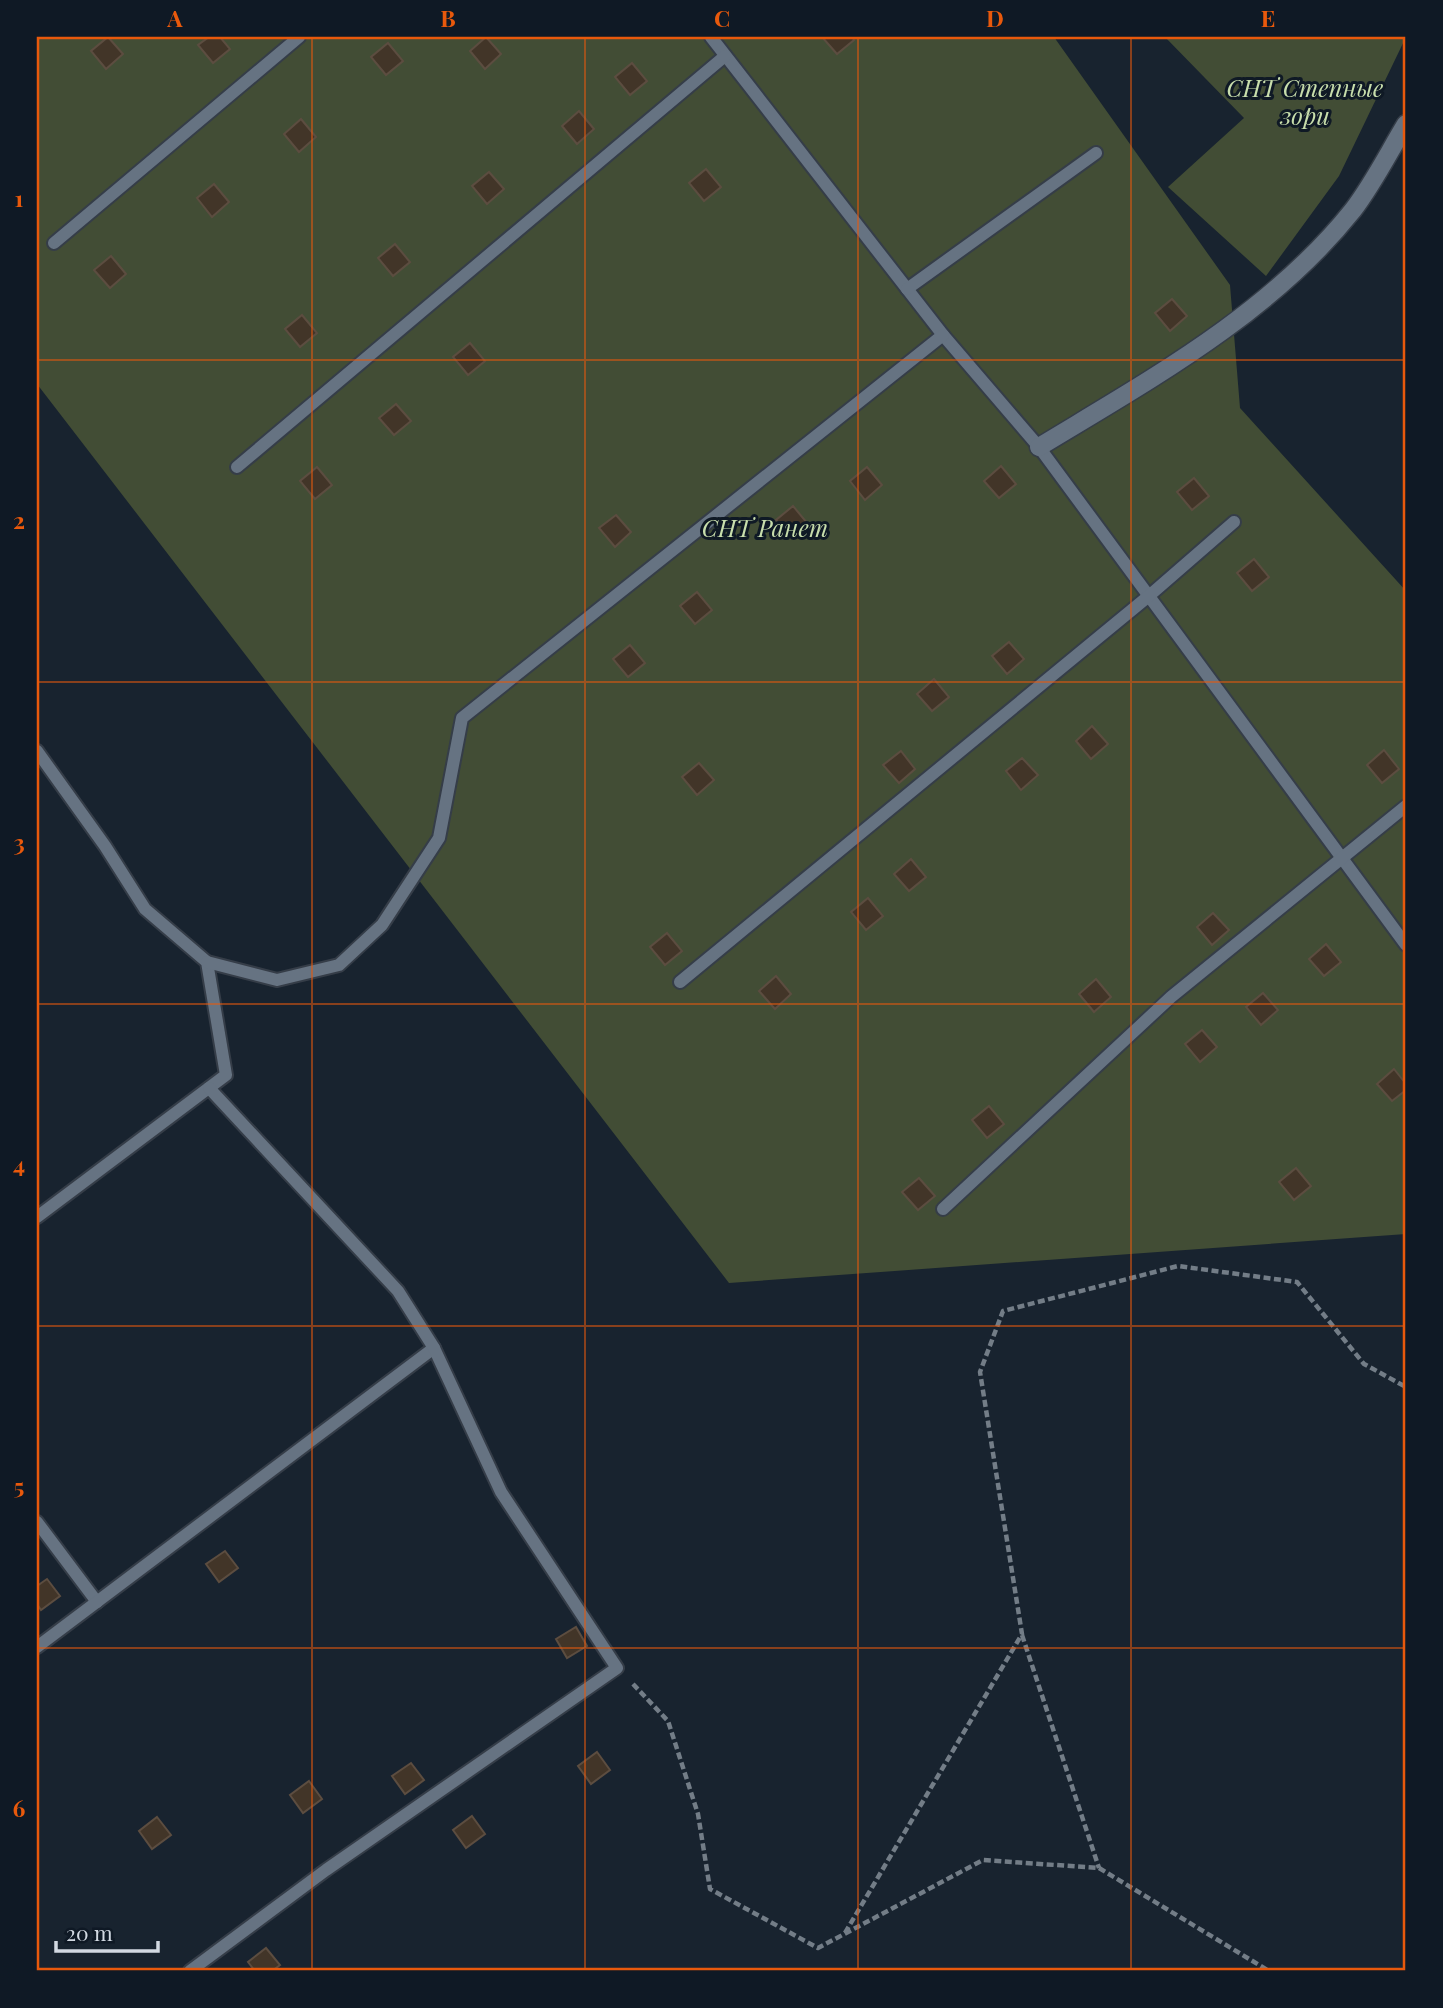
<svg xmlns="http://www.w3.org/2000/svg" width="1443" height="2008" viewBox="0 0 1443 2008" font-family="'Playfair Display',serif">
	<rect width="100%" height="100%" fill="#18232f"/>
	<g fill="#424d35">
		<polygon points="37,37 1054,37 1230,285 1240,408 1406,591 1406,1234 729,1283 37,384"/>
		<polygon points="1165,37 1406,37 1339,176 1266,276 1168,187 1244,118"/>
	</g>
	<g fill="#423528" stroke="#5c4d40" stroke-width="2">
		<polygon points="108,37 123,54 106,69 91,51"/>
		<polygon points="209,37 220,37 230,49 213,63 198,45"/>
		<polygon points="486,37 501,54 485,69 470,51"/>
		<polygon points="822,37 852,37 854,40 837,54"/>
		<polygon points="388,43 403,61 386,75 371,57"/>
		<polygon points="632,63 647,81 630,95 615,77"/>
		<polygon points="579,111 594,129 577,144 562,126"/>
		<polygon points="301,119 316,137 299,152 284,134"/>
		<polygon points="706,169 721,187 704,201 689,183"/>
		<polygon points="489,172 504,189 487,204 472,186"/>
		<polygon points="214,184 229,202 212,217 197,198"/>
		<polygon points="395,244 410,262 393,276 378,258"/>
		<polygon points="111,256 126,274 110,288 94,270"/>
		<polygon points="1172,299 1187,316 1170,331 1155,313"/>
		<polygon points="302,315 317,333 300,347 285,329"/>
		<polygon points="470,343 485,361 468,375 453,357"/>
		<polygon points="396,404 411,421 394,435 379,418"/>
		<polygon points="1001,466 1016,484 999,498 984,481"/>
		<polygon points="317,467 332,485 315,499 300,481"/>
		<polygon points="867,467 882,485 865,500 850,481"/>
		<polygon points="1194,478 1209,496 1192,510 1177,492"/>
		<polygon points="793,506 808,524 791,538 776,520"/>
		<polygon points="616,515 631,532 615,547 599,528"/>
		<polygon points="1254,559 1269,577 1252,591 1237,573"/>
		<polygon points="697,592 712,610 695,624 680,606"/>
		<polygon points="1009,642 1024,659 1007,674 992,656"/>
		<polygon points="630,645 645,663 628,677 613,659"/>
		<polygon points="934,679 949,697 932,711 917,694"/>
		<polygon points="1092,726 1108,744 1091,759 1076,741"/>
		<polygon points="1384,750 1399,769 1382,783 1367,765"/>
		<polygon points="901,751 915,769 899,783 883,765"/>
		<polygon points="1022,758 1038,775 1021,790 1006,771"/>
		<polygon points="699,763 714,780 697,795 682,777"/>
		<polygon points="911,859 926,877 909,891 894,874"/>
		<polygon points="868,898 883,916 866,930 851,912"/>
		<polygon points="1213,913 1229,930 1212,945 1197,927"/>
		<polygon points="667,933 682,951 665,965 650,947"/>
		<polygon points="1326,944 1341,962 1324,976 1309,959"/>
		<polygon points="776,976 791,994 775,1009 759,991"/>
		<polygon points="1096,979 1111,997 1094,1012 1079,994"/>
		<polygon points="1263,993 1278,1010 1261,1025 1246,1007"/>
		<polygon points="1202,1030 1217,1047 1200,1062 1185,1044"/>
		<polygon points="1394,1069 1406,1084 1406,1090 1392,1101 1377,1084"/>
		<polygon points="989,1106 1004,1124 987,1138 972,1120"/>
		<polygon points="1296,1168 1311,1186 1294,1200 1279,1182"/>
		<polygon points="919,1178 935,1196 918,1210 902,1192"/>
		<polygon points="225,1551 238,1568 219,1582 206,1564"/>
		<polygon points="47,1579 60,1596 41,1610 37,1604 37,1586"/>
		<polygon points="576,1627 587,1646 567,1658 556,1639"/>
		<polygon points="597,1752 610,1770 591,1784 578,1766"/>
		<polygon points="411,1763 424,1780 405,1794 392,1776"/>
		<polygon points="309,1781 322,1799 303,1813 290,1795"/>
		<polygon points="472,1816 485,1834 466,1848 453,1830"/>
		<polygon points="157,1817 171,1835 152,1849 139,1831"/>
		<polygon points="266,1948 280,1965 272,1971 255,1971 248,1962"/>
	</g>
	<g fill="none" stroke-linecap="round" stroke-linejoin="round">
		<g stroke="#353d48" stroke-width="16">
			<g id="lane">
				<polyline points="711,37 943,335 1039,447 1406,945"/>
				<polyline points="54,243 299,37"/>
				<polyline points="907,289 1096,153"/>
				<polyline points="237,467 725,56"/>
				<polyline points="37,751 105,846 145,909 207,962 226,1075 37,1217"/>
				<polyline points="207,962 277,980 339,965 382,925 439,838 462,718 943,335"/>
				<polyline points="680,982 1150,595 1234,522"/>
				<polyline points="943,1209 1171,997 1406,806"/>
				<polyline points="37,1522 97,1602"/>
				<polyline points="37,1647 434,1348"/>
				<polyline points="190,1971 326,1870 617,1668 501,1492 434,1348 398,1291 209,1088"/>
			</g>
		</g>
		<g stroke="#353d48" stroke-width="21">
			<path id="street" d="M1039,447c112,-68 231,-133 314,-237 20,-26 36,-58 53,-86"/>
		</g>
		<g stroke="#737d87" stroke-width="4.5" stroke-dasharray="7 3.5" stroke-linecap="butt">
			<polyline points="1022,1635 1099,1868"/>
			<polyline points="633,1684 668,1721 698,1814 710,1889 818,1948 983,1860 1099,1868 1269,1971"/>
			<polyline points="845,1933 1022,1634 980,1372 1003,1311 1178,1266 1297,1282 1364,1364 1406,1387"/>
		</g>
		<use href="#lane" stroke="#667382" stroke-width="12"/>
		<use href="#street" stroke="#667382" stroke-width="18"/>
	</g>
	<path fill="none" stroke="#e8590c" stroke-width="2" stroke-opacity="0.55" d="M312,37v1934M585,37v1934M858,37v1934M1131,37v1934M37,360h1369M37,682h1369M37,1004h1369M37,1326h1369M37,1648h1369"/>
	<g text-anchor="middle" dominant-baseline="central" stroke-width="6" stroke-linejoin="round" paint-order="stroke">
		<g font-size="24" font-style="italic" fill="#c8deac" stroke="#0f1925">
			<text x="1305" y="87">СНТ Степные<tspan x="1305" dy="28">зори</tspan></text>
			<text x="765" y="527">СНТ Ранет</text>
		</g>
	</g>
	<rect width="1443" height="2008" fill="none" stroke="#0f1925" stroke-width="77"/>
	<path d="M56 1941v10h102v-10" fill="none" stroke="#d2d9e2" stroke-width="3.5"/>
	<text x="66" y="1941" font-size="21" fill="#d2d9e2" stroke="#0f1925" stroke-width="5" paint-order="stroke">20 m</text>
	<rect x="38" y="38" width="1366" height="1931" fill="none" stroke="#e8590c" stroke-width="2.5"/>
	<g font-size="23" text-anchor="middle" font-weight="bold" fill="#e8590c">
		<text x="175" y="27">A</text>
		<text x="448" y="27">B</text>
		<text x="722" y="27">C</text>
		<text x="995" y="27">D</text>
		<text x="1268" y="27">E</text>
		<text x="19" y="207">1</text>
		<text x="19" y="529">2</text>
		<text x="19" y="851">3</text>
		<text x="19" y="1173">4</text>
		<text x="19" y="1495">5</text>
		<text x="19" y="1817">6</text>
	</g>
</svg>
